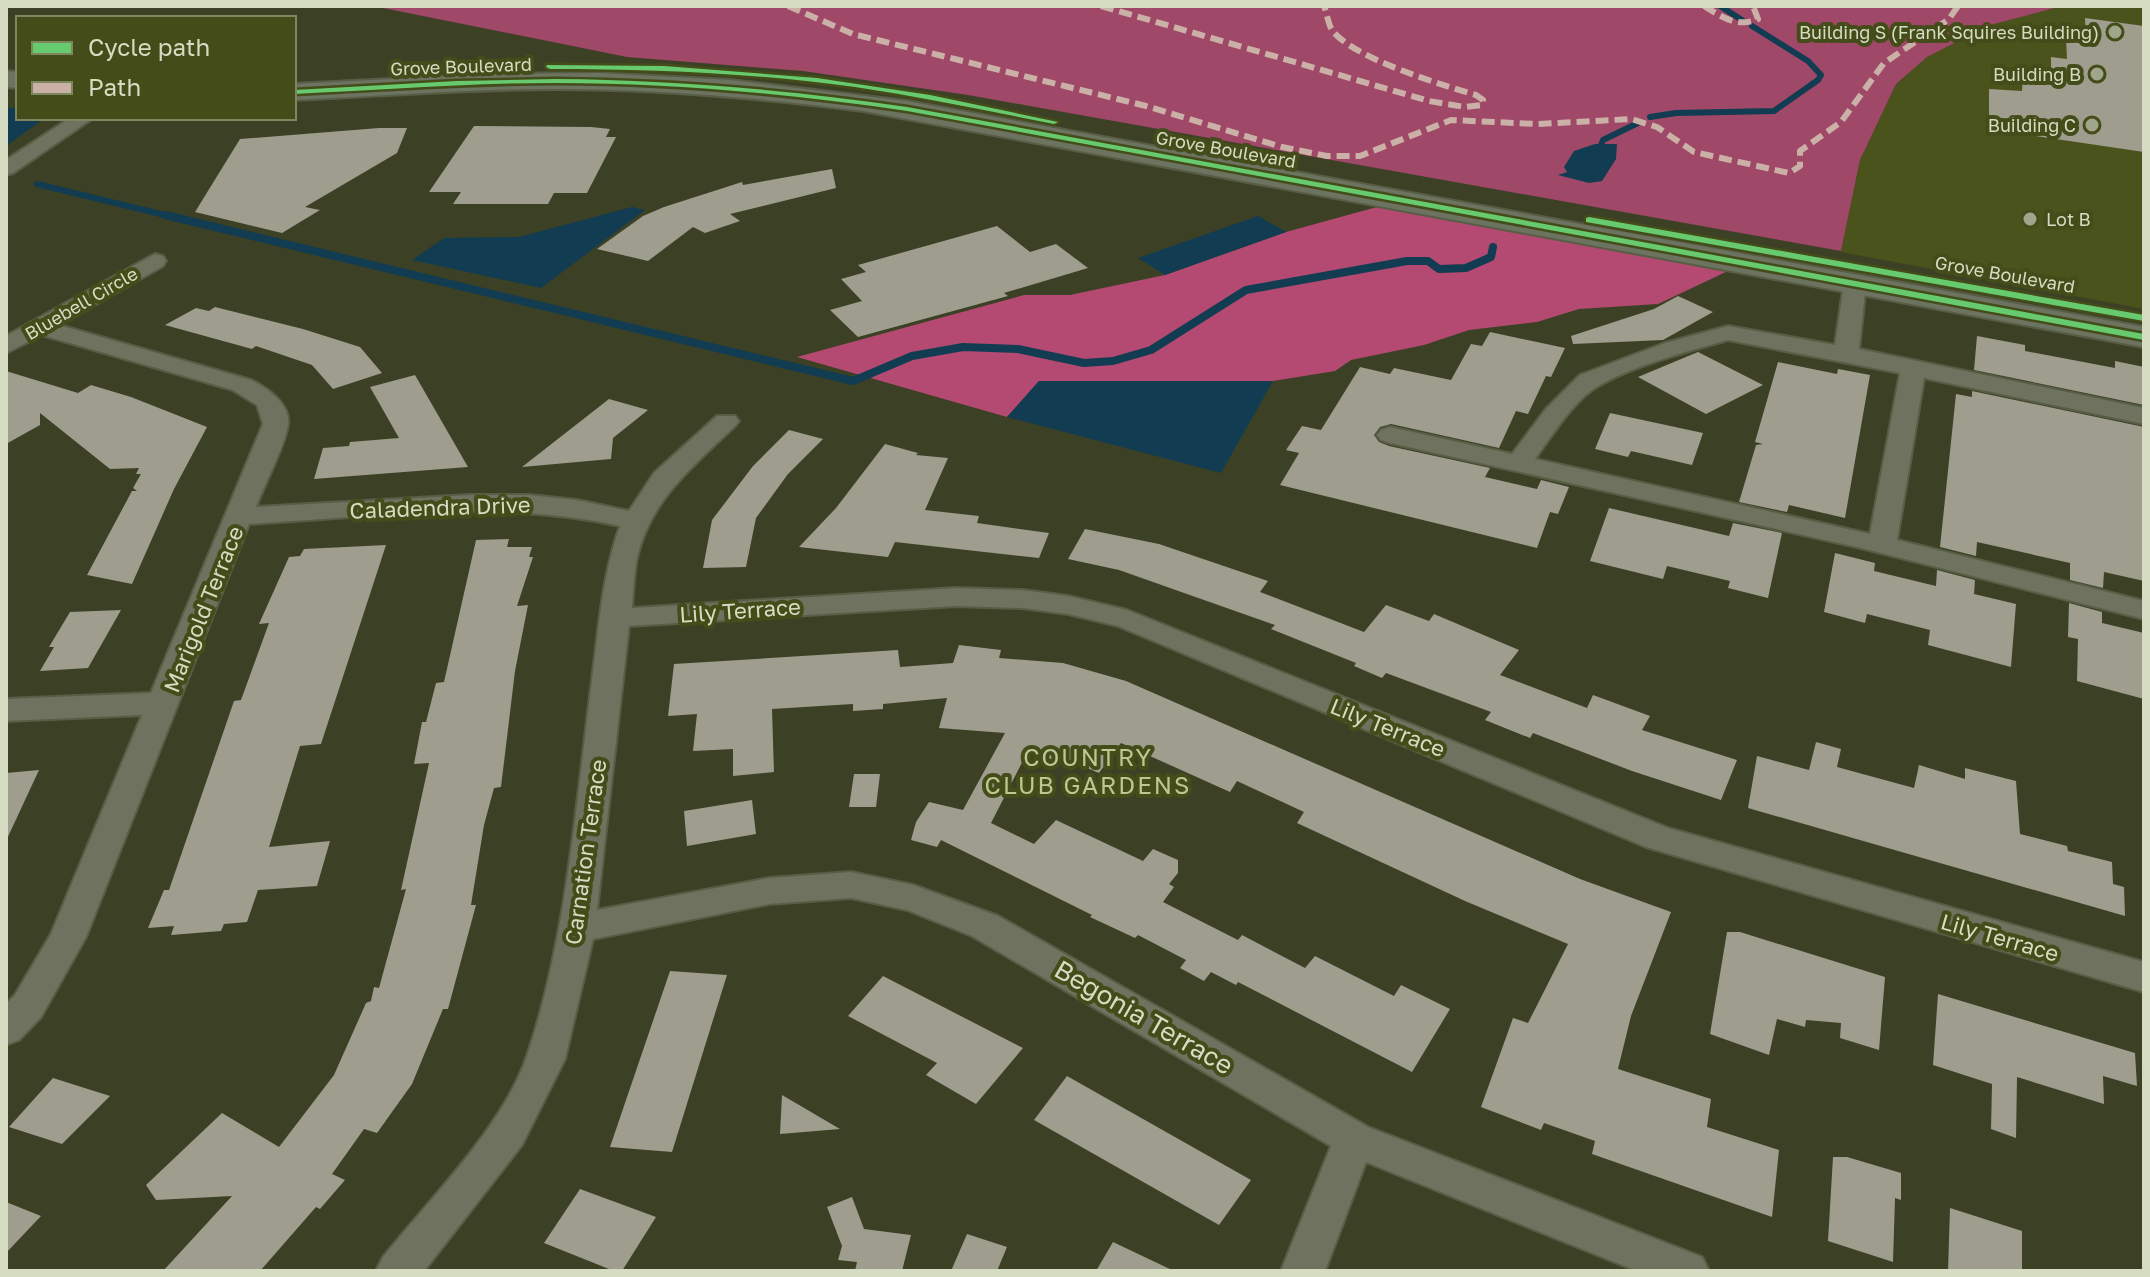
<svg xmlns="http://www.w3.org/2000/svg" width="2150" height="1277" viewBox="0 0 2150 1277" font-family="'Golos Text',sans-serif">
	<rect width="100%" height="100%" fill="#3c4125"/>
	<polygon fill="#4b531c" points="2062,6 2144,6 2144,309 1841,252 1860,160 1896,84 1927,57 1990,25"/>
	<polygon fill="#9f4867" points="373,6 2062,6 1990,25 1927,57 1896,84 1860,160 1841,251 968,95 803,71 627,57"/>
	<polygon fill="#b44a72" points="1377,207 1728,271 1658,304 1579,309 1537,322 1469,330 1424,345 1351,360 1335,371 1273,381 1039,381 1007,417 797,357 1024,295 1070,295 1165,275 1286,232"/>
	<g fill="#113c51">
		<polygon points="6,108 18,108 18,118 45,118 6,146"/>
		<polygon points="1595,144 1617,144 1616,159 1602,181 1589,183 1558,175 1567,172 1564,167 1574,151"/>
		<polygon points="632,207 645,210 541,288 412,260 444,238 519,237"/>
		<polygon points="1258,216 1286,232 1165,275 1138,258"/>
		<polygon points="1039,381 1273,381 1221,473 1007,417"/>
	</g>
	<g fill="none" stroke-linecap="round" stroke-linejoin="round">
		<g stroke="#113c51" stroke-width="6">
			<polyline points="1720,6 1742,20"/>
			<polyline points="1650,117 1676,113 1774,111 1818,80 1821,75 1808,61 1752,26"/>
			<polyline points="1597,155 1603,140 1638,123"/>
			<polyline points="37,184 173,217"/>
		</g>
		<polyline stroke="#113c51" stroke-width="8" points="165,215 853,381 912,356 963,347 1018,349 1084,363 1113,361 1151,350 1246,290 1407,261 1428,261 1439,269 1466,268 1491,257 1493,247"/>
	</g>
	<g fill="#9e9d8e">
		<polygon points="2085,18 2144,26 2144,152 1989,129 1989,89 2022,91 2023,74 2051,78 2051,57 2067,59 2066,38 2086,41"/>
		<polygon points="474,126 591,127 610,129 606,137 616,137 587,193 554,193 548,204 453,204 461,192 429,192"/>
		<polygon points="379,128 407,128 397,153 305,207 320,210 282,233 195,212 240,139"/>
		<polygon points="832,169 836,188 730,214 740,221 705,233 693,227 648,261 597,249 643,216 664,207 742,182 743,185"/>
		<polygon points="997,226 1030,252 1056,244 1088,268 1004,293 1008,296 858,337 830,310 862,301 841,279 866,272 858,265"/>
		<polygon points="1678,296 1713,312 1663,340 1573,344 1571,336 1654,309"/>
		<polygon points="215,307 303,329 360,347 382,373 333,389 312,365 256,346 252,349 165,325 196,308 209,311"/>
		<polygon points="1490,332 1565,348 1551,377 1546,376 1528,414 1516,411 1499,448 1391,424 1380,427 1374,435 1379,442 1389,446 1490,468 1485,477 1537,489 1541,480 1569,487 1558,514 1550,512 1537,548 1280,485 1299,453 1286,450 1302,426 1321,430 1360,367 1390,374 1394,368 1451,380 1471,344 1482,346"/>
		<polygon points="1977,336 2025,345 2025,351 2115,368 2115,361 2144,367 2144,405 1974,370"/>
		<polygon points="1698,352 1763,385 1706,414 1638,377"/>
		<polygon points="1778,362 1837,374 1838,369 1870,375 1845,518 1789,505 1787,512 1739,502 1756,445 1763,444 1755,442"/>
		<polygon points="6,371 78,393 91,385 131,397 207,427 174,489 132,584 87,575 132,491 137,491 133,488 141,474 136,474 139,468 110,469 40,413 40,425 6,444"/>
		<polygon points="415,375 468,467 314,479 323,448 349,446 350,442 399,438 370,387"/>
		<polygon points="1972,391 2144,427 2144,581 2104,572 2103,588 2070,580 2070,563 1977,542 1976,556 1940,547 1956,394 1972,397"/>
		<polygon points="609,399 648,410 613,438 611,459 522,467"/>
		<polygon points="1610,413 1703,433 1692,465 1631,451 1628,457 1595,449"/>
		<polygon points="789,430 823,439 788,474 756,518 746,567 703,568 712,520 753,466"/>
		<polygon points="885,444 918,453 916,455 948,458 925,510 979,516 977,523 1049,533 1039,558 895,542 888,557 799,547 836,508"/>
		<polygon points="1609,508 1729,536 1733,523 1782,533 1768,598 1728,588 1730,581 1667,566 1663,579 1590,561"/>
		<polygon points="1085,529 1159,544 1268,581 1260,592 1364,632 1386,605 1429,621 1434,614 1519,650 1500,675 1587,708 1593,695 1650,716 1642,730 1737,760 1721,800 1632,771 1533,733 1530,738 1485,720 1491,712 1386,673 1382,678 1354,666 1356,663 1271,629 1275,625 1119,570 1068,559"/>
		<polygon points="509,539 507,547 532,547 529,557 533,557 517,606 528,605 515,671 501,787 494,788 484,825 471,905 476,905 448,1009 443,1009 412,1084 377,1133 364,1129 332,1174 345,1180 320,1209 316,1207 260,1271 163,1271 232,1196 156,1200 146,1185 222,1113 279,1147 334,1075 366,1003 371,1001 374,987 379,988 406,889 401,890 429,763 414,764 422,722 426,722 436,683 444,682 476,540"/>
		<polygon points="386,545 321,744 300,746 269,847 330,841 317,886 258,890 247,922 224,924 221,931 171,935 174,926 148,928 164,890 169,890 234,701 241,700 269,623 259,624 289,557 300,556 304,549"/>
		<polygon points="1835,553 1875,563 1874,571 1936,586 1937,570 1975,580 1974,594 2016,604 2011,667 1928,645 1930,630 1867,614 1865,623 1824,612"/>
		<polygon points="2069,603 2102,612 2102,623 2144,633 2144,699 2077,681 2078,639 2068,637"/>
		<polygon points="121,610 88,668 40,671 54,647 49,647 70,612"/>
		<polygon points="959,645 1001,650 999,658 1063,663 1126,681 1580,879 1671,912 1631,1016 1618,1069 1711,1099 1707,1127 1779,1150 1772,1217 1592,1154 1595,1141 1544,1123 1541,1130 1481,1107 1513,1018 1528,1023 1568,944 1465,901 1297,823 1304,812 1237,781 1230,792 1121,743 1099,773 1061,757 1059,762 1028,751 991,823 1034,844 1056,820 1143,861 1153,849 1178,860 1178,873 1169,884 1174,887 1163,902 1238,940 1242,935 1305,968 1315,956 1394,996 1401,985 1450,1009 1412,1072 1238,982 1236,985 1211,972 1204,981 1180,968 1186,960 1138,935 1135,938 1090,917 1092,915 941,840 937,847 911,840 916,822 929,802 963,810 1005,733 939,728 947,698 883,704 883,709 853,711 853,704 772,709 774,772 733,776 733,749 693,751 697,714 668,716 674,664 898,650 900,667 953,663"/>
		<polygon points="1816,742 1841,749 1837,767 1914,788 1919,765 1965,779 1965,768 2016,781 2020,834 2067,846 2068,851 2112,862 2113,884 2124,887 2125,916 1748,808 1757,756 1809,770"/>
		<polygon points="39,770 6,841 6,773"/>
		<polygon points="854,774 880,774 876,807 849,807"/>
		<polygon points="752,800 756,834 687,846 684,811"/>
		<polygon points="1727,932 1740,932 1885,977 1879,1050 1840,1038 1841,1023 1806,1020 1805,1027 1777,1019 1769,1055 1710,1034"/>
		<polygon points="670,971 727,975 672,1152 610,1147"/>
		<polygon points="883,976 1023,1048 976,1104 926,1075 937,1063 848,1016"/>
		<polygon points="1938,994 2135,1053 2137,1086 2103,1076 2104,1104 2017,1077 2016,1138 1991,1129 1992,1084 1933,1065"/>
		<polygon points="1067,1076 1251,1180 1219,1225 1034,1120"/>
		<polygon points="53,1078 110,1096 62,1144 9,1127"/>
		<polygon points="782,1095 840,1129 780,1134"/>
		<polygon points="1833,1157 1847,1157 1901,1173 1901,1200 1895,1198 1893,1262 1828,1241"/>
		<polygon points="580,1189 656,1217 622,1271 614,1271 544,1243"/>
		<polygon points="852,1197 864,1229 911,1235 902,1271 855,1271 857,1262 838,1260 842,1246 827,1207"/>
		<polygon points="6,1202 41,1216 6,1253"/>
		<polygon points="1950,1208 2022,1231 2022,1271 1948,1271"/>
		<polygon points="967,1234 1007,1247 997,1271 951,1271"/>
		<polygon points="1113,1242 1174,1271 1096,1271"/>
	</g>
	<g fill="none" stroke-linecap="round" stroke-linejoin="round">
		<g stroke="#585d45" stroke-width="4">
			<g id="street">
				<polygon points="70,118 93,118 13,173 6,175 6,160"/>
				<path d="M155,254l8,2 3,5 -3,5 -104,59 192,55c16,8 40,24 37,45 -3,21 -24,60 -32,82l214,-12h59l48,5 52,11 25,-38 63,-57h18l4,5 -4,5c-41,39 -85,74 -98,132 -3,16 -4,33 -5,50l324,-20 66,2 46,6 59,14 541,218 476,134v30l-498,-145 -528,-221 -50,-12 -46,-6 -66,-2 -327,20 -32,284 172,-32 82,-6 62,13 85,31 370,211 334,130 7,14h-72l-271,-109 -41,109h-44l50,-125 -359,-210 -65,-26 -56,-12 -82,6 -176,35 -28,120 -43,86 -98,126h-48l7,-14c46,-57 121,-132 144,-201 40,-118 49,-254 65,-376 7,-53 10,-104 28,-154 -121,-27 -247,-9 -371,-2l-163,413 -45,80 -22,23 -13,5v-41l9,-9 36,-61 91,-219 -136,6v-22l145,-6 112,-269 -6,-19 -24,-15 -191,-55 -36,18v-17z"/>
				<path d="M1855,276l8,2 3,5 -7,66 285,59v16l-220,-46 -27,162 247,61v18l-287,-72 -467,-104 -9,-3 -4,-5 4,-5 9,-3 122,27 34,-45 34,-34 85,-32 63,-17 107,19 9,-62 3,-5zM1728,340l172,33 -30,161 -335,-75c16,-22 40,-61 65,-74 35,-20 89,-34 128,-45z"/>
			</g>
		</g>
		<g stroke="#585d45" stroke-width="4">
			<g id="secondary">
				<polygon points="6,71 18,72 18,88 6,87"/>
				<path d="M599,73l132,7 176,21 1237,226v20l-1281,-236c-102,-13 -205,-22 -308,-22 -87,0 -174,7 -261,11v-16l196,-10z"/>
			</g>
		</g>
		<use href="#street" fill="#6e725f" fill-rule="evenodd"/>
		<use href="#secondary" fill="#6c7360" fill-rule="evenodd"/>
		<g stroke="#cab0a6" stroke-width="6" stroke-dasharray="13 6" stroke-linecap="butt">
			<polyline points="788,6 853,34 1146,106 1282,147 1327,156 1360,156 1451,120 1537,124 1631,119 1657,127 1694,152 1789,173 1800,166 1800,151 1841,122 1884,63 1949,19 1958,6"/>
			<path d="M1101,6l328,95 36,6 17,-2 1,-5 -7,-5c-34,-10 -124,-37 -144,-65 -4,-6 -5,-17 -8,-24"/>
			<path d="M1704,6c18,11 33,22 54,13l-5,-13"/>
		</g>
		<g stroke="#444c1a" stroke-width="5">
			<g id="cycleway">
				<path d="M547,65l117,1 153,12 113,17 128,27 -4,2c-66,-13 -132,-27 -199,-37 -101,-14 -203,-18 -305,-18l-4,-2z"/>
				<path d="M555,79c118,1 235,11 352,28l1237,227v6l-1237,-229c-117,-17 -234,-28 -352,-28 -87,0 -174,7 -261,11v-4l163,-9z"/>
				<polygon points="1589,217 2144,315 2144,321 1586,222 1586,218"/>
			</g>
		</g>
		<use href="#cycleway" fill="#67ca6e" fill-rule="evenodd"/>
	</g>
	<g fill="#a0a68b" stroke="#444c1a" stroke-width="3">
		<circle cx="2115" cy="32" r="8"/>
		<circle cx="2097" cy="74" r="8"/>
		<circle cx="2092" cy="125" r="8"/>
		<circle cx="2030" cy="219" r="8"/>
	</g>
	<g text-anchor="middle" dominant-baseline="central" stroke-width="8" stroke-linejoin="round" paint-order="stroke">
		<g font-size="18" fill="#d6dcc2" stroke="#444c1a" text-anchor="end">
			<text x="2099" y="32">Building S (Frank Squires Building)</text>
			<text x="2081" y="74">Building B</text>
			<text x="2076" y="125">Building C</text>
			<text x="2046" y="219" text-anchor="start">Lot B</text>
		</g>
		<g font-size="18" fill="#d6dcc2" stroke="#444c1a">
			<text transform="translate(461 66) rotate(-2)">Grove Boulevard</text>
			<text transform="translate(1226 149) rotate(10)">Grove Boulevard</text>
			<text transform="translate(2005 274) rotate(10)">Grove Boulevard</text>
			<text transform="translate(81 303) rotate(-30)">Bluebell Circle</text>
		</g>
		<g font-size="22" fill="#d6dcc2" stroke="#444c1a">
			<text transform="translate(440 507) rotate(-2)">Caladendra Drive</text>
			<text transform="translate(203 609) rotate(-68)">Marigold Terrace</text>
			<text transform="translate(740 610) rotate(-4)">Lily Terrace</text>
			<text transform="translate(1388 727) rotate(22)">Lily Terrace</text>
			<text transform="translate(585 852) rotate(-82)">Carnation Terrace</text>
			<text transform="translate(2000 937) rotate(16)">Lily Terrace</text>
		</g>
		<g font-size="24" letter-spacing="2" fill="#bcc792" stroke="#444c1a">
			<text x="1088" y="756">COUNTRY<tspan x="1088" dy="28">CLUB GARDENS</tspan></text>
		</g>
		<g font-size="26" fill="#d6dcc2" stroke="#444c1a">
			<text transform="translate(1144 1017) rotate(30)">Begonia Terrace</text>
		</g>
	</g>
	<rect width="2150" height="1277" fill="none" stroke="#d6dcc2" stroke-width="16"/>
	<rect x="16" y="16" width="280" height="104" fill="#444c1a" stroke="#7e865d" stroke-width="2"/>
	<rect x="32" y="42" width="40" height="12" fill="#67ca6e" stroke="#7e865d" stroke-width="2"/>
	<text x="88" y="56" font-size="24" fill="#d6dcc2">Cycle path</text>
	<rect x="32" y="82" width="40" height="12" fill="#cab0a6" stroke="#7e865d" stroke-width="2"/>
	<text x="88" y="96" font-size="24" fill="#d6dcc2">Path</text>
</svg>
